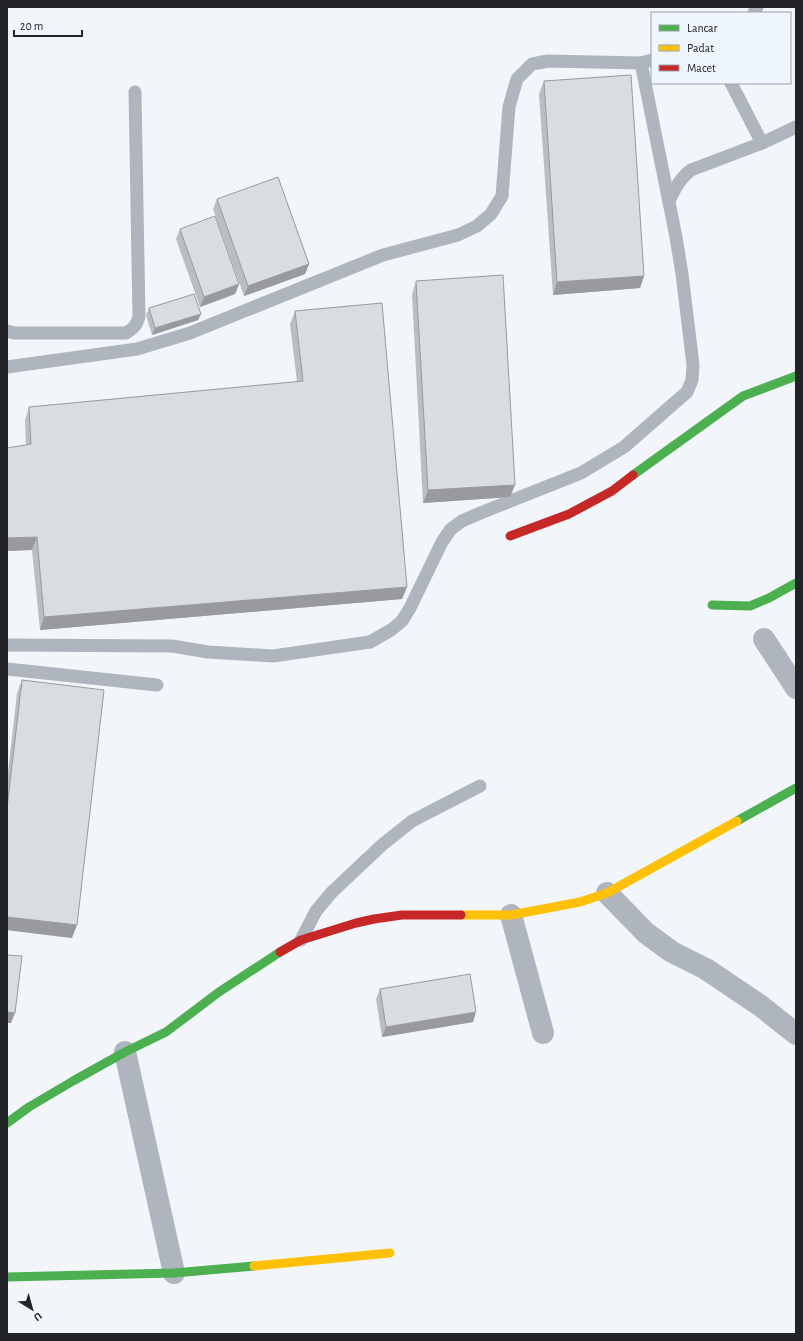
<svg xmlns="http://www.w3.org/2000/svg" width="803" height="1341" viewBox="0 0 803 1341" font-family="'Alegreya Sans',sans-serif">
	<rect width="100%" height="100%" fill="#f2f6fa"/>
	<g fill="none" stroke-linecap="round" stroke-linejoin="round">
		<g stroke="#afb5be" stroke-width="13">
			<polyline points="754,13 757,7"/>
			<polyline points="731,83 762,143 796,127"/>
			<path d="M669,201c6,-12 11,-23 22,-31l71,-27"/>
			<path d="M7,331l7,2h112c8,-5 11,-8 13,-17l-4,-224"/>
			<polyline points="7,367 137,349 190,333 383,255 458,235 477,226 491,214 502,196 509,107 517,79 532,64 548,61 641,63 652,60"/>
			<polyline points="7,645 172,646 208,652 273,656 370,642 391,630 402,621 410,608 442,542 451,529 462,521 478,514 581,473 624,447 687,392 692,380 693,365 682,274 676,237 641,63"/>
			<polyline points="7,669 157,685"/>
			<polyline points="301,940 316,911 332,892 382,845 412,821 480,786"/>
		</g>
		<g stroke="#afb5be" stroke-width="22">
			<polyline points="764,639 796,688"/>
			<polyline points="607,893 646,933 672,952 706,969 761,1006 796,1034"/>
			<polyline points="511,915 543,1033"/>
			<polyline points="125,1052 174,1273"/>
		</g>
		<g stroke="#4caf50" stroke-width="9">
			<polyline points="633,475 743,396 796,376"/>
			<polyline points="712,605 750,606 769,598 796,583"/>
			<polyline points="737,821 796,788"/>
			<polyline points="7,1123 29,1107 73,1081 125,1052 166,1032 219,992 280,952"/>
			<polyline points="7,1277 174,1273 254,1266"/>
		</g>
		<g stroke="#ffc107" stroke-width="9">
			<polyline points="461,915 511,915 580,902 607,893 737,821"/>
			<polyline points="254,1266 390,1253"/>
		</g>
		<g stroke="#c62828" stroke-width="9">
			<polyline points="510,536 569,514 612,491 633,475"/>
			<polyline points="280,952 301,940 356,923 374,919 402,915 461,915"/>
		</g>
	</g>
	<g fill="#bbbdc1">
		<polygon points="544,81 644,276 640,288 553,295 539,94"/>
		<polygon points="217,199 309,264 305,274 244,296 213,209"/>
		<polygon points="180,229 239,284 235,294 200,307 176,239"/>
		<polygon points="416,281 515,485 510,497 423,503 412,294"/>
		<polygon points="149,308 201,314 198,320 152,335 146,315"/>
		<polygon points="295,311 407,587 402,599 40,630 32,550 7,551 7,448 26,445 25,420 29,407 297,382 290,324"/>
		<polygon points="22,680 72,938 7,930 7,781 17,693"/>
		<polygon points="380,989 473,1022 382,1037 376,999"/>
	</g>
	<g fill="#989a9d">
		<polygon points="309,264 305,274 244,296 248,286"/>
		<polygon points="644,276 640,288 553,295 557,282"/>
		<polygon points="239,284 235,294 200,307 204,297"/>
		<polygon points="201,314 198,320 152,335 155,328"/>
		<polygon points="515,485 510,497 423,503 428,490"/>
		<polygon points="37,537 32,550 7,551 7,540 8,538"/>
		<polygon points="407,587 402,599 40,630 44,617"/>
		<polygon points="7,917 77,925 72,938 7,930"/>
		<polygon points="7,1012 15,1013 11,1023 7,1023"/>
		<polygon points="476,1012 473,1022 382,1037 386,1027"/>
	</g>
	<g fill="#d9dce0" stroke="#989a9d">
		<polygon points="631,75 644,276 557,282 544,81"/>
		<polygon points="278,177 309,264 248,286 217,199"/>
		<polygon points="215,216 239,284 204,297 180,229"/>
		<polygon points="503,275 515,485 428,490 416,281"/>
		<polygon points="194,294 201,314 155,328 149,308"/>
		<polygon points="382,303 407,587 44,617 37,537 8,538 7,531 7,448 31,444 29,407 303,381 295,311"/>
		<polygon points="22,680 104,690 77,925 7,917 7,808"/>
		<polygon points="7,955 22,956 15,1013 7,1012"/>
		<polygon points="470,974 476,1012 386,1027 380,989"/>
	</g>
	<rect width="803" height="1341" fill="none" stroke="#222428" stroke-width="16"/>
	<rect x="651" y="12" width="140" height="72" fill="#eef5fe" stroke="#9ca1a8"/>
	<rect x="659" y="25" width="20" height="6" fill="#4caf50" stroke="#9ca1a8"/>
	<text x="687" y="32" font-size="12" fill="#222428">Lancar</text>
	<rect x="659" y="45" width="20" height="6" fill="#ffc107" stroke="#9ca1a8"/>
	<text x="687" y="52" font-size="12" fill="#222428">Padat</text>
	<rect x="659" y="65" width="20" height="6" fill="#c62828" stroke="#9ca1a8"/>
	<text x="687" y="72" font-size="12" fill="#222428">Macet</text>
	<g transform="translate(32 1309) rotate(143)" stroke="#eef5fe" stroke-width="3" paint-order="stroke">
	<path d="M0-3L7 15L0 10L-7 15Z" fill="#222428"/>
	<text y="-6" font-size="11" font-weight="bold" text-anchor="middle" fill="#222428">U</text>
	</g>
	<path d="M14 30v6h68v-6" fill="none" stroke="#222428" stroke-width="2"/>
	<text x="20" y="30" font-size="12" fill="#222428" stroke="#eef5fe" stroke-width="3" paint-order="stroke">20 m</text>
</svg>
